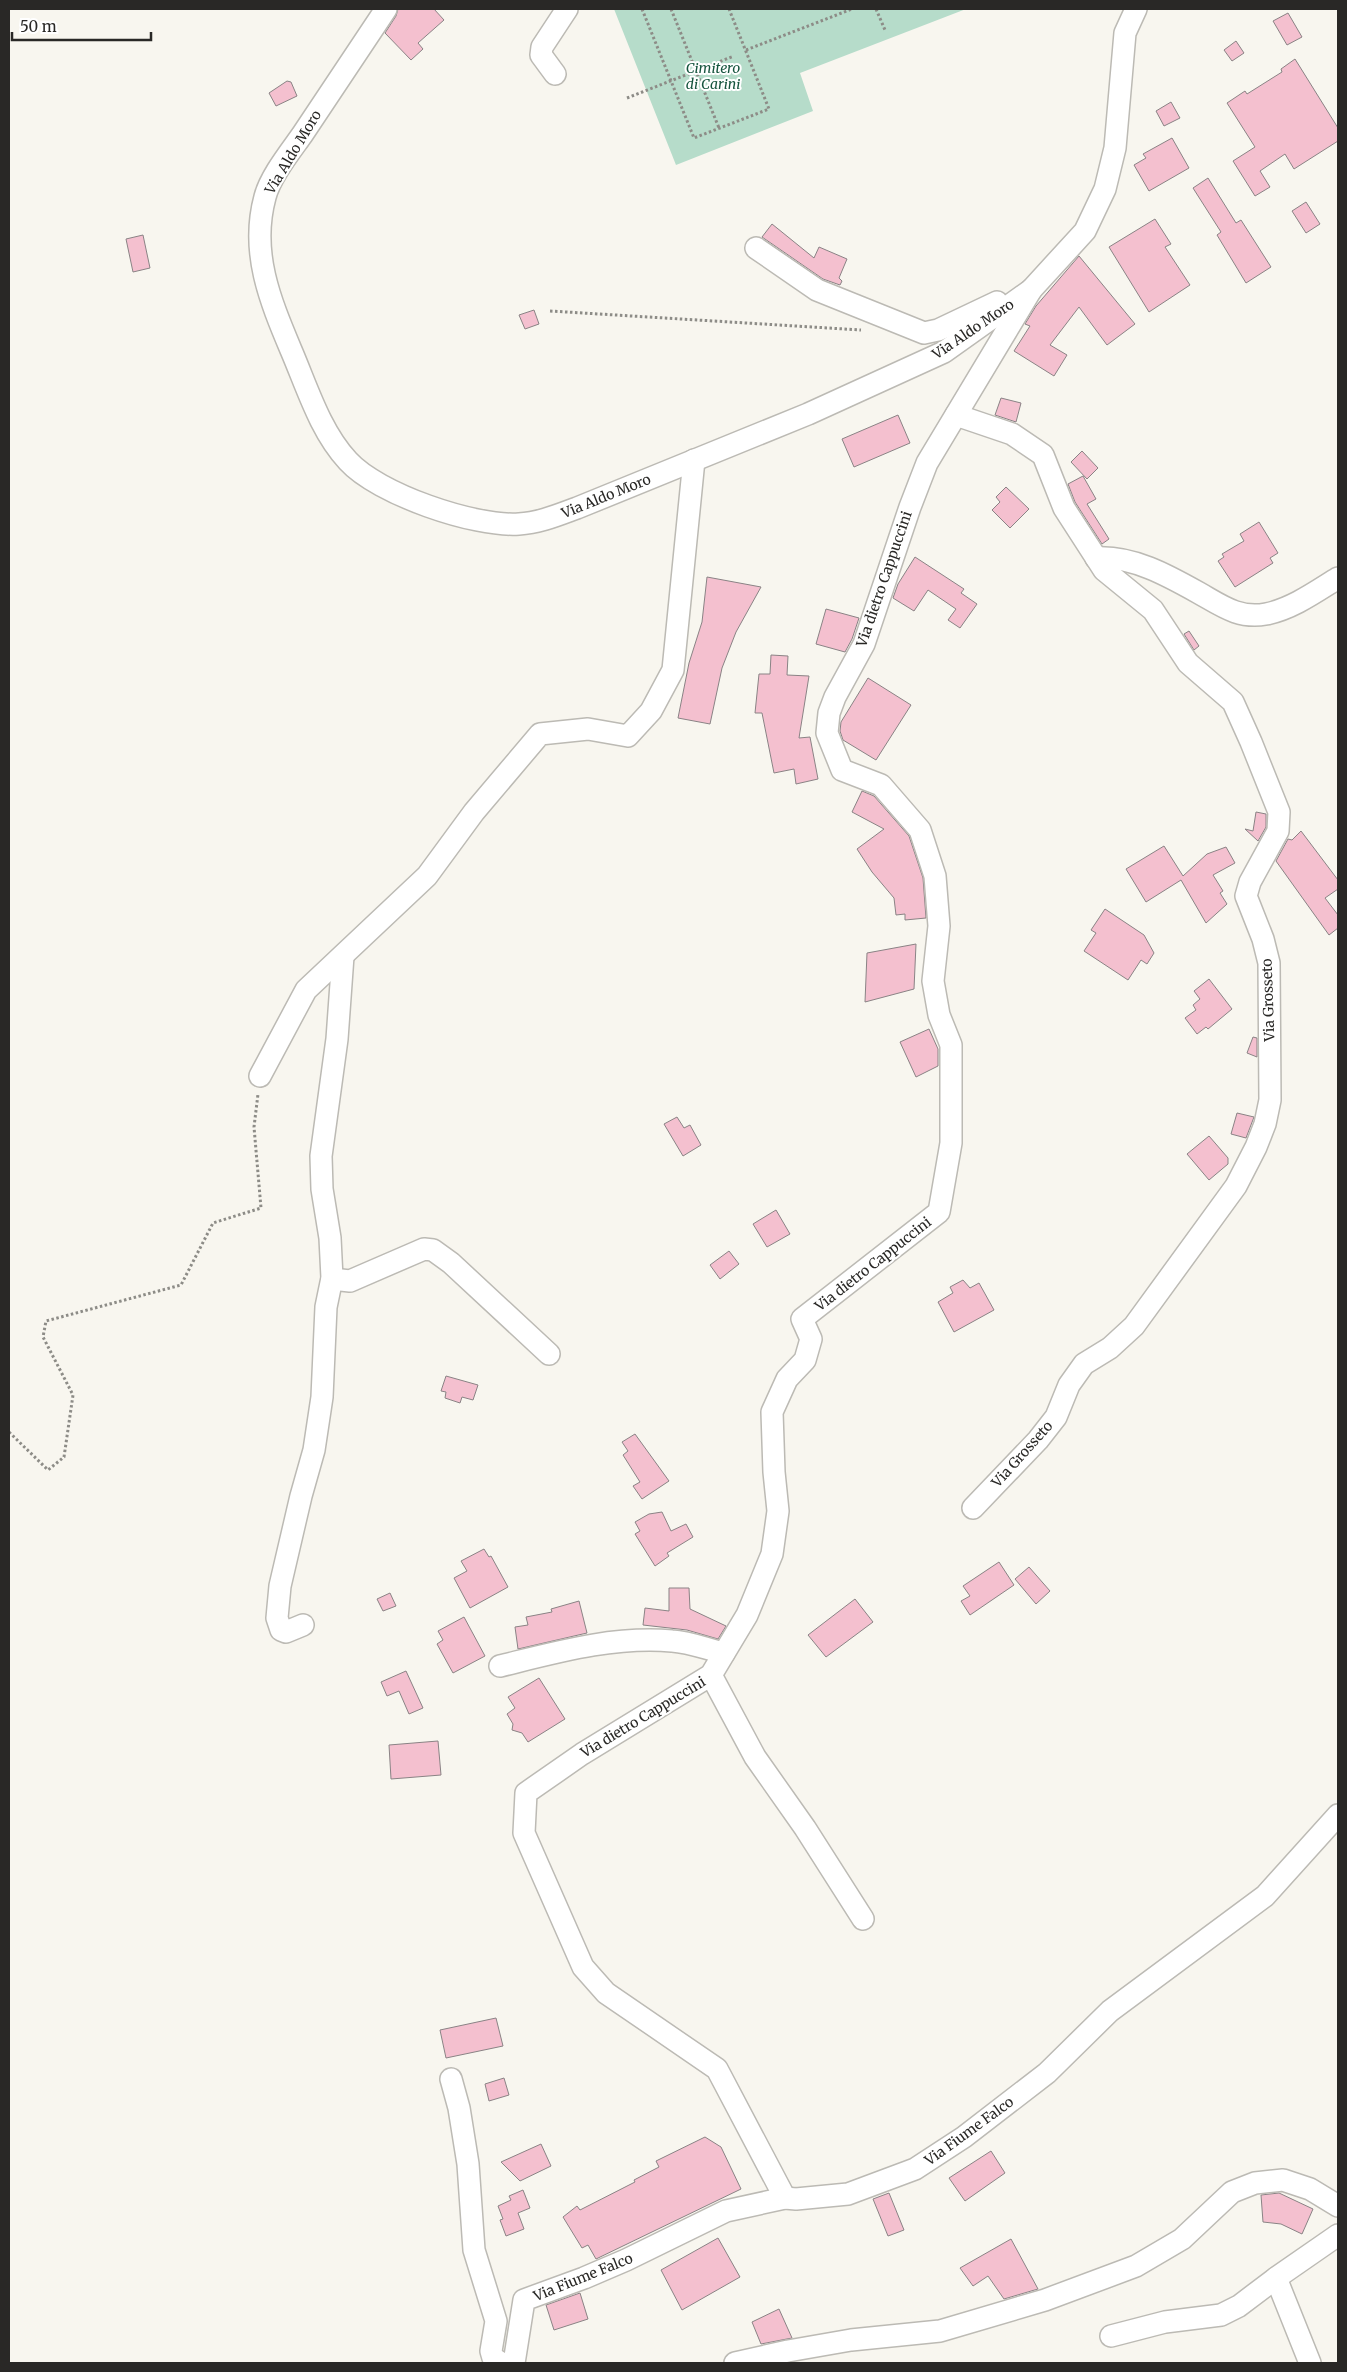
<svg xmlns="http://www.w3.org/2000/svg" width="1347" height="2372" viewBox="0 0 1347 2372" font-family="Merriweather,serif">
	<rect width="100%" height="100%" fill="#f8f6ef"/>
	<polygon fill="#b6dcca" points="614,9 966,9 800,73 813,111 676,165"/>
	<g fill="#f4c0cf" stroke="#8a8385">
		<polygon points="398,9 434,9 444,20 418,43 423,49 411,60 385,33 396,16"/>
		<polygon points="1288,13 1302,37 1287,45 1273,21"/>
		<polygon points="1236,41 1244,53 1232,61 1224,50"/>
		<polygon points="1295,59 1338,128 1338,141 1294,169 1285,154 1260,171 1270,187 1255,196 1233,161 1255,147 1227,103 1245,91 1247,94 1282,72 1281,69"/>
		<polygon points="287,81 291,82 297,96 276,106 269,93"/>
		<polygon points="1171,102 1180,118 1164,126 1156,111"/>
		<polygon points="1172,138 1189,168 1149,191 1134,165 1146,158 1143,154"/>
		<polygon points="1208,178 1236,223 1241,220 1271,267 1246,283 1217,235 1221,232 1193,188"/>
		<polygon points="1306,202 1320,224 1306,233 1292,211"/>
		<polygon points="1155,219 1171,244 1165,247 1190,285 1149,312 1109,247"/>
		<polygon points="772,224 814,258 819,247 847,259 839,278 842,281 840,285 823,279 762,237"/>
		<polygon points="143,235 150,268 133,272 126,239"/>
		<polygon points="1079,256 1135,324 1107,345 1079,307 1050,345 1067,355 1054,376 1014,351 1030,326 1025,324 1036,306"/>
		<polygon points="534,310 539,324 525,329 519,315"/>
		<polygon points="1001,398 1021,403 1016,422 995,415"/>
		<polygon points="898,415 910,443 854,467 842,439"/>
		<polygon points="1082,451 1098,468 1087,479 1071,462"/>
		<polygon points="1083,476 1096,499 1087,504 1109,539 1102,544 1075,502 1068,484"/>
		<polygon points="1006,487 1029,509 1010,528 992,510 1000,502 996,497"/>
		<polygon points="1259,522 1278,553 1270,558 1273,563 1235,587 1218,561 1224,557 1222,554 1244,541 1240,534"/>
		<polygon points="915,557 964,589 961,593 977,604 960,628 948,620 956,609 928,590 914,611 893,598 898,584"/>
		<polygon points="707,577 761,587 736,632 722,668 710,724 678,718 689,663 702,622"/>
		<polygon points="826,609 859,618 852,639 845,652 816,644"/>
		<polygon points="1189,631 1199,646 1194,650 1184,634"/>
		<polygon points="771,655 788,656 787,675 809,676 799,738 810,737 818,779 796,784 794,769 774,773 762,713 755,713 759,674 770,674"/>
		<polygon points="868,678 911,705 876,760 843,740 840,731 841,722"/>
		<polygon points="862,791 874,796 909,836 923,878 926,918 905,920 905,914 896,915 894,898 872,872 857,849 884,829 852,812"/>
		<polygon points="1256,812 1266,814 1266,827 1258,841 1245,829 1253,831"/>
		<polygon points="1301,831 1338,880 1338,889 1325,898 1338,915 1338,928 1329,935 1276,861 1288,839 1292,840"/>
		<polygon points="1164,846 1183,876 1207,854 1226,847 1235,863 1213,875 1223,891 1220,893 1227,904 1206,923 1181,880 1146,902 1126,869"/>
		<polygon points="1105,909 1144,935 1154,953 1147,964 1141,960 1128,980 1084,951 1096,933 1091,930"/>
		<polygon points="916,944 914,989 865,1002 867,953"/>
		<polygon points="1209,979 1232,1009 1208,1029 1206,1027 1197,1034 1185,1018 1196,1010 1193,1005 1200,999 1194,991"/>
		<polygon points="929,1029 938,1049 938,1066 916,1077 900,1042"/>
		<polygon points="1253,1037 1257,1038 1257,1057 1247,1053"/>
		<polygon points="1237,1113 1254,1117 1246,1138 1231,1134"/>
		<polygon points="677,1117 684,1128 690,1125 701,1145 683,1156 664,1124"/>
		<polygon points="1209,1136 1228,1158 1228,1164 1209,1180 1187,1154"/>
		<polygon points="776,1210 790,1234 767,1247 753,1224"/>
		<polygon points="729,1251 739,1264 720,1279 710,1265"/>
		<polygon points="963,1280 970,1288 979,1283 994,1310 954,1332 938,1302 953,1293 950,1287"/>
		<polygon points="446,1376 478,1385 473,1400 462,1397 460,1403 445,1398 446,1392 441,1391"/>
		<polygon points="635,1434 669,1481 642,1499 633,1486 640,1482 623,1455 628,1451 622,1442"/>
		<polygon points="662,1512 671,1531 686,1524 693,1537 667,1553 669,1556 655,1566 635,1534 640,1531 635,1522 649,1514"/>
		<polygon points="484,1549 489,1557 491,1556 508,1587 470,1608 454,1578 467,1571 461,1561"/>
		<polygon points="999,1562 1014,1585 970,1615 961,1601 970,1596 963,1586"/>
		<polygon points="1029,1567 1050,1591 1036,1604 1015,1579"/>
		<polygon points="669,1588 689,1588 690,1609 726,1626 718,1639 687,1630 643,1625 645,1608 669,1611"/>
		<polygon points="390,1593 396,1606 383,1611 377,1599"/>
		<polygon points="855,1599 873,1622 826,1657 808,1635"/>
		<polygon points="579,1601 587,1633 518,1649 515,1627 528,1625 526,1617 552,1612 551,1609"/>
		<polygon points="464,1617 485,1656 453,1673 437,1644 443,1640 438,1631"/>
		<polygon points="406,1671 423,1708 409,1714 399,1691 387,1696 381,1682"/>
		<polygon points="539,1678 565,1719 528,1742 522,1733 512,1730 513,1724 507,1714 515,1708 508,1697"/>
		<polygon points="438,1741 441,1775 391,1779 389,1745"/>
		<polygon points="496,2018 503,2046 446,2058 440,2030"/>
		<polygon points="504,2078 509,2095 489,2101 485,2084"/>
		<polygon points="705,2137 721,2147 741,2189 596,2259 588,2245 582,2248 563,2217 577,2206 580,2210 635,2182 634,2180 659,2167 656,2161"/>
		<polygon points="541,2144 551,2166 520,2181 501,2162"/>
		<polygon points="991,2151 1005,2173 965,2201 949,2178"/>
		<polygon points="523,2190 530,2208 518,2213 524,2229 506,2236 500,2220 503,2219 498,2206 511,2200 509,2196"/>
		<polygon points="889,2193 904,2230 888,2236 873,2199"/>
		<polygon points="1279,2193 1313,2209 1302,2234 1281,2224 1263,2222 1261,2195"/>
		<polygon points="718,2238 740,2277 682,2310 661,2270"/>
		<polygon points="1011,2239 1038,2289 1004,2299 988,2276 973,2286 960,2268"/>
		<polygon points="580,2293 588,2319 554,2330 546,2305"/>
		<polygon points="779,2309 792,2338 761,2344 752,2322"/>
	</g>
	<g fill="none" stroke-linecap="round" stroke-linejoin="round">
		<g stroke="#bcbab4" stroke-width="24">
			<g id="street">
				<path d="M386,9c-28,42 -56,84 -84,126 -12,17 -32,42 -37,62 -15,55 5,103 26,153 16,37 29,81 57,111 30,33 126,66 171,63 20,-1 39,-9 58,-16l231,-94 136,-62 87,-62 54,-59 20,-42 10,-41 10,-115 11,-24"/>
				<polyline points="555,74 541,55 542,47 567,9"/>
				<polyline points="756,248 817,290 924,333 938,330 997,302"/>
				<polyline points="956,415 1012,434 1043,455 1064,508 1104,570 1153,610 1188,663 1233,702 1251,742 1279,812 1278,831 1250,882 1246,896 1263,939 1269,963 1270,1100 1265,1124 1256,1147 1236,1186 1134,1326 1110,1348 1084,1364 1069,1385 1056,1417 1038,1440 973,1508"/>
				<path d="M1096,558c37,-2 71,17 103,35 23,13 40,26 67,21 26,-5 51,-23 72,-36"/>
				<polyline points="260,1076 306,990 427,876 474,812 540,734 588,729 628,736 651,711 673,670 694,460"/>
				<polyline points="332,1279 350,1281 424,1249 433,1250 451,1263 549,1354"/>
				<polyline points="303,1625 286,1632 281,1630 277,1618 280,1586 301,1496 314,1450 322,1397 326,1307 332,1278 330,1238 322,1189 321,1156 337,1039 343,956"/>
				<path d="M500,1666c57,-14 113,-30 172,-25 17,1 35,8 52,12"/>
				<polyline points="711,1675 755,1757 805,1828 863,1919"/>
				<polyline points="451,2079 459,2108 468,2164 474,2250 496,2321 491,2351 493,2358 501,2363"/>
				<polyline points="785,2198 717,2069 606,1993 583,1967 524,1833 526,1793 582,1754 711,1675 747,1615 772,1554 778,1511 774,1472 772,1412 787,1379 805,1360 811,1339 802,1319 939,1212 951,1143 951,1045 939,1015 933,981 939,926 935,876 920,830 881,785 842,770 827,733 829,713 835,697 864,644 910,507 927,463 1031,290"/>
				<polyline points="1111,2336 1165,2322 1221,2315 1239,2306 1276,2278"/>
				<polyline points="514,2363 524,2300 584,2278 626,2260 726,2211 785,2198 796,2199 848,2194 915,2169 964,2137 1047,2073 1110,2011 1265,1896 1338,1815"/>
				<polyline points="735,2363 788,2351 851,2340 940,2331 1045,2300 1136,2266 1182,2239 1232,2192 1255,2183 1283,2180 1310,2189 1338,2206"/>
				<polyline points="1310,2363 1276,2278 1338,2235"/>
			</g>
		</g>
		<g stroke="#8d8c87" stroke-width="3" stroke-dasharray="2.5 2.5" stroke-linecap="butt">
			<polyline points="642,9 694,138 769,109 729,9"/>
			<polyline points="671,9 719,128"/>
			<polyline points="876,9 885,30"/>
			<polyline points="746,50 852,9"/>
			<polyline points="627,98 734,56"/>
			<polyline points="550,311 861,330"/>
			<polyline points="9,1432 48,1470 64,1457 73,1395 43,1337 46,1321 181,1285 213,1223 261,1208 254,1127 258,1094"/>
		</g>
		<use href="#street" stroke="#fff" stroke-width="21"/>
	</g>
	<g text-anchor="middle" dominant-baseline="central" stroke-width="4" stroke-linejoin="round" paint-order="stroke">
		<g font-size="14" font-style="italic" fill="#15543d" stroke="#fff">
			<text x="713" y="68">Cimitero<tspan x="713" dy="16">di Carini</tspan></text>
		</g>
		<g font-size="14" fill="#292826" stroke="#fff">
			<text transform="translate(293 152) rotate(-59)">Via Aldo Moro</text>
			<text transform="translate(973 329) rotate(-34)">Via Aldo Moro</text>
			<text transform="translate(606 496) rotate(-22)">Via Aldo Moro</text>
			<text transform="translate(884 579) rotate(-71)">Via dietro Cappuccini</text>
			<text transform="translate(1268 1000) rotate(-92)">Via Grosseto</text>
			<text transform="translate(873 1264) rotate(-38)">Via dietro Cappuccini</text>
			<text transform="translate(1022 1454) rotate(-48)">Via Grosseto</text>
			<text transform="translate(643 1717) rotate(-31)">Via dietro Cappuccini</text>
			<text transform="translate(969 2131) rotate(-36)">Via Fiume Falco</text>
			<text transform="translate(583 2277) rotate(-22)">Via Fiume Falco</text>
		</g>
	</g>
	<rect width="1347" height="2372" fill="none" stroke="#292826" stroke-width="20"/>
	<path d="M12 32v8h139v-8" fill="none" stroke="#292826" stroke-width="2.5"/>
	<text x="20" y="32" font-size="15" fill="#292826" stroke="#ffffff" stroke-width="4" paint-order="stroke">50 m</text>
</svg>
